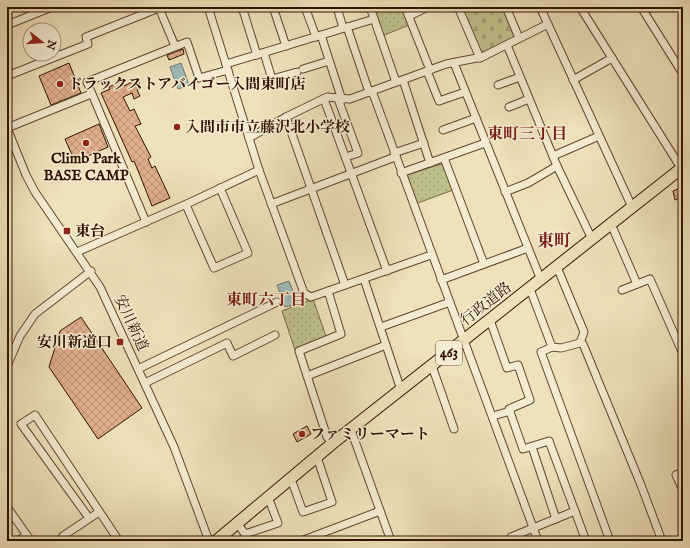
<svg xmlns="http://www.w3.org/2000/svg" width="690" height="548" viewBox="0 0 690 548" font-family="'IM FELL English','Noto Serif JP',serif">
	<defs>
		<pattern id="cemetery-stones" width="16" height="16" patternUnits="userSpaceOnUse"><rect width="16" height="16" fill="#bfc18b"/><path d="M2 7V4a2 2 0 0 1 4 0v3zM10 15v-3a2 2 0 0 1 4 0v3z" fill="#a5a576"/></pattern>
		<pattern id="park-dots" width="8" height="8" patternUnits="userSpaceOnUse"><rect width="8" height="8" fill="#bfc18b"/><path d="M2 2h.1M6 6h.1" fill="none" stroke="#a5a576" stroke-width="1.8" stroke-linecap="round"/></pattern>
		<pattern id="water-ripples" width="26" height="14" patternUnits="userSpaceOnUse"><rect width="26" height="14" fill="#9fbbbb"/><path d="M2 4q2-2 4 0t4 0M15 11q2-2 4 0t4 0" fill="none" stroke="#89a09f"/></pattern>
		<pattern id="building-cross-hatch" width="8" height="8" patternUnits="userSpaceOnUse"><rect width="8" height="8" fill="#e0ad8a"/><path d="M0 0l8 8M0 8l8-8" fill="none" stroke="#c19475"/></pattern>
	</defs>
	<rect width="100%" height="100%" fill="#eee2ba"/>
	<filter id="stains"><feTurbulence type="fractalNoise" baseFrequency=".005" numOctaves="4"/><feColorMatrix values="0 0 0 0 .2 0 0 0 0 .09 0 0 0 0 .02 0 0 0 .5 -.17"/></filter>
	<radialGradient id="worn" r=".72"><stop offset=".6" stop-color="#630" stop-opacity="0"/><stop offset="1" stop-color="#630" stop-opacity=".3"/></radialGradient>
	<polygon fill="url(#cemetery-stones)" stroke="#786946" points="461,7 503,7 515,36 514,39 483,54 480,53"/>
	<g fill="url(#park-dots)" stroke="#786946">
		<polygon points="372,7 403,7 409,25 382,36"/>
		<polygon points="441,164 444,165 453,190 415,204 406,179 407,175"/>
		<polygon points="313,299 327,339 295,350 282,311"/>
	</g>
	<g fill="url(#water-ripples)" stroke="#737771">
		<polygon points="181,63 189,85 178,89 170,67"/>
		<polygon points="289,281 298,304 285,307 277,285"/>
	</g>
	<g fill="url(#building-cross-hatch)" stroke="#311102">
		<polygon points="183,49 184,54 169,60 167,55"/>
		<polygon points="69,63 81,93 51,105 39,76"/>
		<polygon points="138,79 141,88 137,90 140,96 134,99 132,93 123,97 130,111 134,109 141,124 135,126 151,157 148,159 152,168 155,166 170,198 152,206 139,173 134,161 132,162 101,93 110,89 109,87 122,81 124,86"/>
		<polygon points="99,124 108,147 75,162 65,139"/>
		<polygon points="683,187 683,197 675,200 673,191"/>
		<polygon points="81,317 142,408 98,439 49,367 60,331"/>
		<polygon points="307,426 311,434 297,442 293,434"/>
	</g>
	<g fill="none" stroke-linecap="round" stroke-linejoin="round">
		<g stroke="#604530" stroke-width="9">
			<g id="minor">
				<polyline points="208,7 259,170 304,293 311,297 431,255"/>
				<polyline points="242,7 257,55"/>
				<polyline points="273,7 286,46"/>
				<polyline points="305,7 316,37"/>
				<polyline points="337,7 343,28"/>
				<polyline points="370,7 396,82"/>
				<polyline points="405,7 430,70"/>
				<polyline points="458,7 480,58"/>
				<polyline points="506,7 519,38"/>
				<polyline points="540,7 632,207"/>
				<polyline points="580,7 681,168"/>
				<polyline points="641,7 683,74"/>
				<polyline points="409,16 428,7"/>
				<polyline points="7,25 52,7"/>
				<polyline points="347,27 369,92"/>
				<polyline points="321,35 342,100"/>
				<polyline points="507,45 557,166 592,239"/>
				<polyline points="264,53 272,79 297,72"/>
				<polyline points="454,63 541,280"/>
				<polyline points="226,64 374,19"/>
				<polyline points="303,69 329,61"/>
				<polyline points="427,71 439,101 465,92"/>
				<polyline points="7,76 88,44 86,37 159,8 175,46"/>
				<polyline points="403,80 430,163"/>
				<polyline points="573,80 612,58"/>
				<polyline points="498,85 520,77"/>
				<polyline points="372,91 538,541"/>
				<polyline points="324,99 387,271"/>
				<polyline points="338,99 358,153 346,157"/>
				<polyline points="509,107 529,99"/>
				<polyline points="286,117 345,285"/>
				<polyline points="7,128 26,175 35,192 100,287 174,447 209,541"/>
				<polyline points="7,128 91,94"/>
				<polyline points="443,130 476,118"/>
				<polyline points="249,138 286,117 327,97 350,99 446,64 482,57 548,24"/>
				<polyline points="394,153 424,143"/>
				<polyline points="553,156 599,136"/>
				<polyline points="444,158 484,264"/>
				<polyline points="401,173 485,143"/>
				<polyline points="505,192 528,183 557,166"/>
				<polyline points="271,204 395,157"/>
				<polyline points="186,205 214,268 248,253 220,188"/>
				<polyline points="146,222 87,82 187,42 199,78 228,70"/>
				<polyline points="611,224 637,284"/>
				<polyline points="77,252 191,202 259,170"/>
				<polyline points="557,267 584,332 580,343"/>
				<polyline points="364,279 401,390"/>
				<polyline points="441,280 528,248"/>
				<polyline points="530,289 552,347 561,348 580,343 583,344 641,485 662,541"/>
				<polyline points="622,290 650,279 683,354"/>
				<polyline points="328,291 341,334 299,351 327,437 333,443"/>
				<polyline points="490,320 507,368 518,365 530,400 509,409 523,449 549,441 586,541"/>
				<polyline points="381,327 450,302"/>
				<polyline points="552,347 541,352 610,541"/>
				<polyline points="7,366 20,336 35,314 91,271"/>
				<polyline points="432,366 454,429"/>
				<polyline points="138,369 277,302"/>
				<polyline points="307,376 386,345"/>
				<polyline points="145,383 227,343 233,356 275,335"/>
				<polyline points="493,416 510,411"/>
				<polyline points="351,430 391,541"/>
				<polyline points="532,447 556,519"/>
				<polyline points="683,472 676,475 683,490"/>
				<polyline points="291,479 303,512 332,502 317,457"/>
				<polyline points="7,507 31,541"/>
				<polyline points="89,518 21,424 35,415 119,541"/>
				<polyline points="237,523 245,534 278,523 268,497"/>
				<polyline points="511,537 575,511"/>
				<polyline points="17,541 27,535"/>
				<polyline points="66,541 63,536 99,512"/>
				<polyline points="301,541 380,511"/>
			</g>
		</g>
		<g stroke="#311102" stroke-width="13">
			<polyline id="highway" points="216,541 333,443 683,167"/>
		</g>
		<use href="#minor" stroke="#f4ecd2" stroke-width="7"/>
		<use href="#highway" stroke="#eee2ba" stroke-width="11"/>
	</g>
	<g fill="#8f2418" stroke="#f4ecd2" stroke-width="1.5">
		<circle cx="60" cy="84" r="4"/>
		<circle cx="177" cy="127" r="4"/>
		<circle cx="86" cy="143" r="4"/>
		<rect x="63" y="227" width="8" height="8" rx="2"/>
		<rect x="116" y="338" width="8" height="8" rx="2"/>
		<circle cx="302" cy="434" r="4"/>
	</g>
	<g text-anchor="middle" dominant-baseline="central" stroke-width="3" stroke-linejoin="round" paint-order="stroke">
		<rect fill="#f4ecd2" stroke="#6c5340" stroke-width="1" x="436" y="341" width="26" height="24" rx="3"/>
		<g font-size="14" font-weight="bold" fill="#311102">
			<text x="449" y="353">463</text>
		</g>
		<g font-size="15" font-weight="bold" fill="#311102" stroke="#f4ecd2" text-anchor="start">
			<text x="68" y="84">ドラックストアバイゴー入間東町店</text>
			<text x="185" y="127">入間市市立藤沢北小学校</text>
			<text x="86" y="158" text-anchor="middle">Climb Park<tspan x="86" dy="17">BASE CAMP</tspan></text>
			<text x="75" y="231">東台</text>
			<text x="112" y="342" text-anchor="end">安川新道口</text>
			<text x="310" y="434">ファミリーマート</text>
		</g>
		<g font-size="15" fill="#311102" stroke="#f4ecd2">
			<text transform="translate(486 304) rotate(-38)">行政道路</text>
			<text transform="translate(131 323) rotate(65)">安川新道</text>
		</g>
		<g font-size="16" font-weight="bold" fill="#7a1f14" stroke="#f4ecd2">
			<text x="527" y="135">東町三丁目</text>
			<text x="266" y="301">東町六丁目</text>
		</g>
		<g font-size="17" font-weight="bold" fill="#7a1f14" stroke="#f4ecd2">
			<text x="554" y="241">東町</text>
		</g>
	</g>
	<rect width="690" height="548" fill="none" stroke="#eee2ba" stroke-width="24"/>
	<rect x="8" y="8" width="674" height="532" fill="none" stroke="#311102" stroke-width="2"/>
	<rect x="12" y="12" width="666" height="524" fill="none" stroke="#311102"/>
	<g transform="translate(42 42) rotate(107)"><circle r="19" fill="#f4ecd2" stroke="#a6947f"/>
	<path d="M0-3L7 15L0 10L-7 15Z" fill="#8f2418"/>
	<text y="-6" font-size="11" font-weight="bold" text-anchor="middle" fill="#311102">N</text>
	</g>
	<rect width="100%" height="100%" filter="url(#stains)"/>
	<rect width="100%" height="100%" fill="url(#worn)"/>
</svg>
